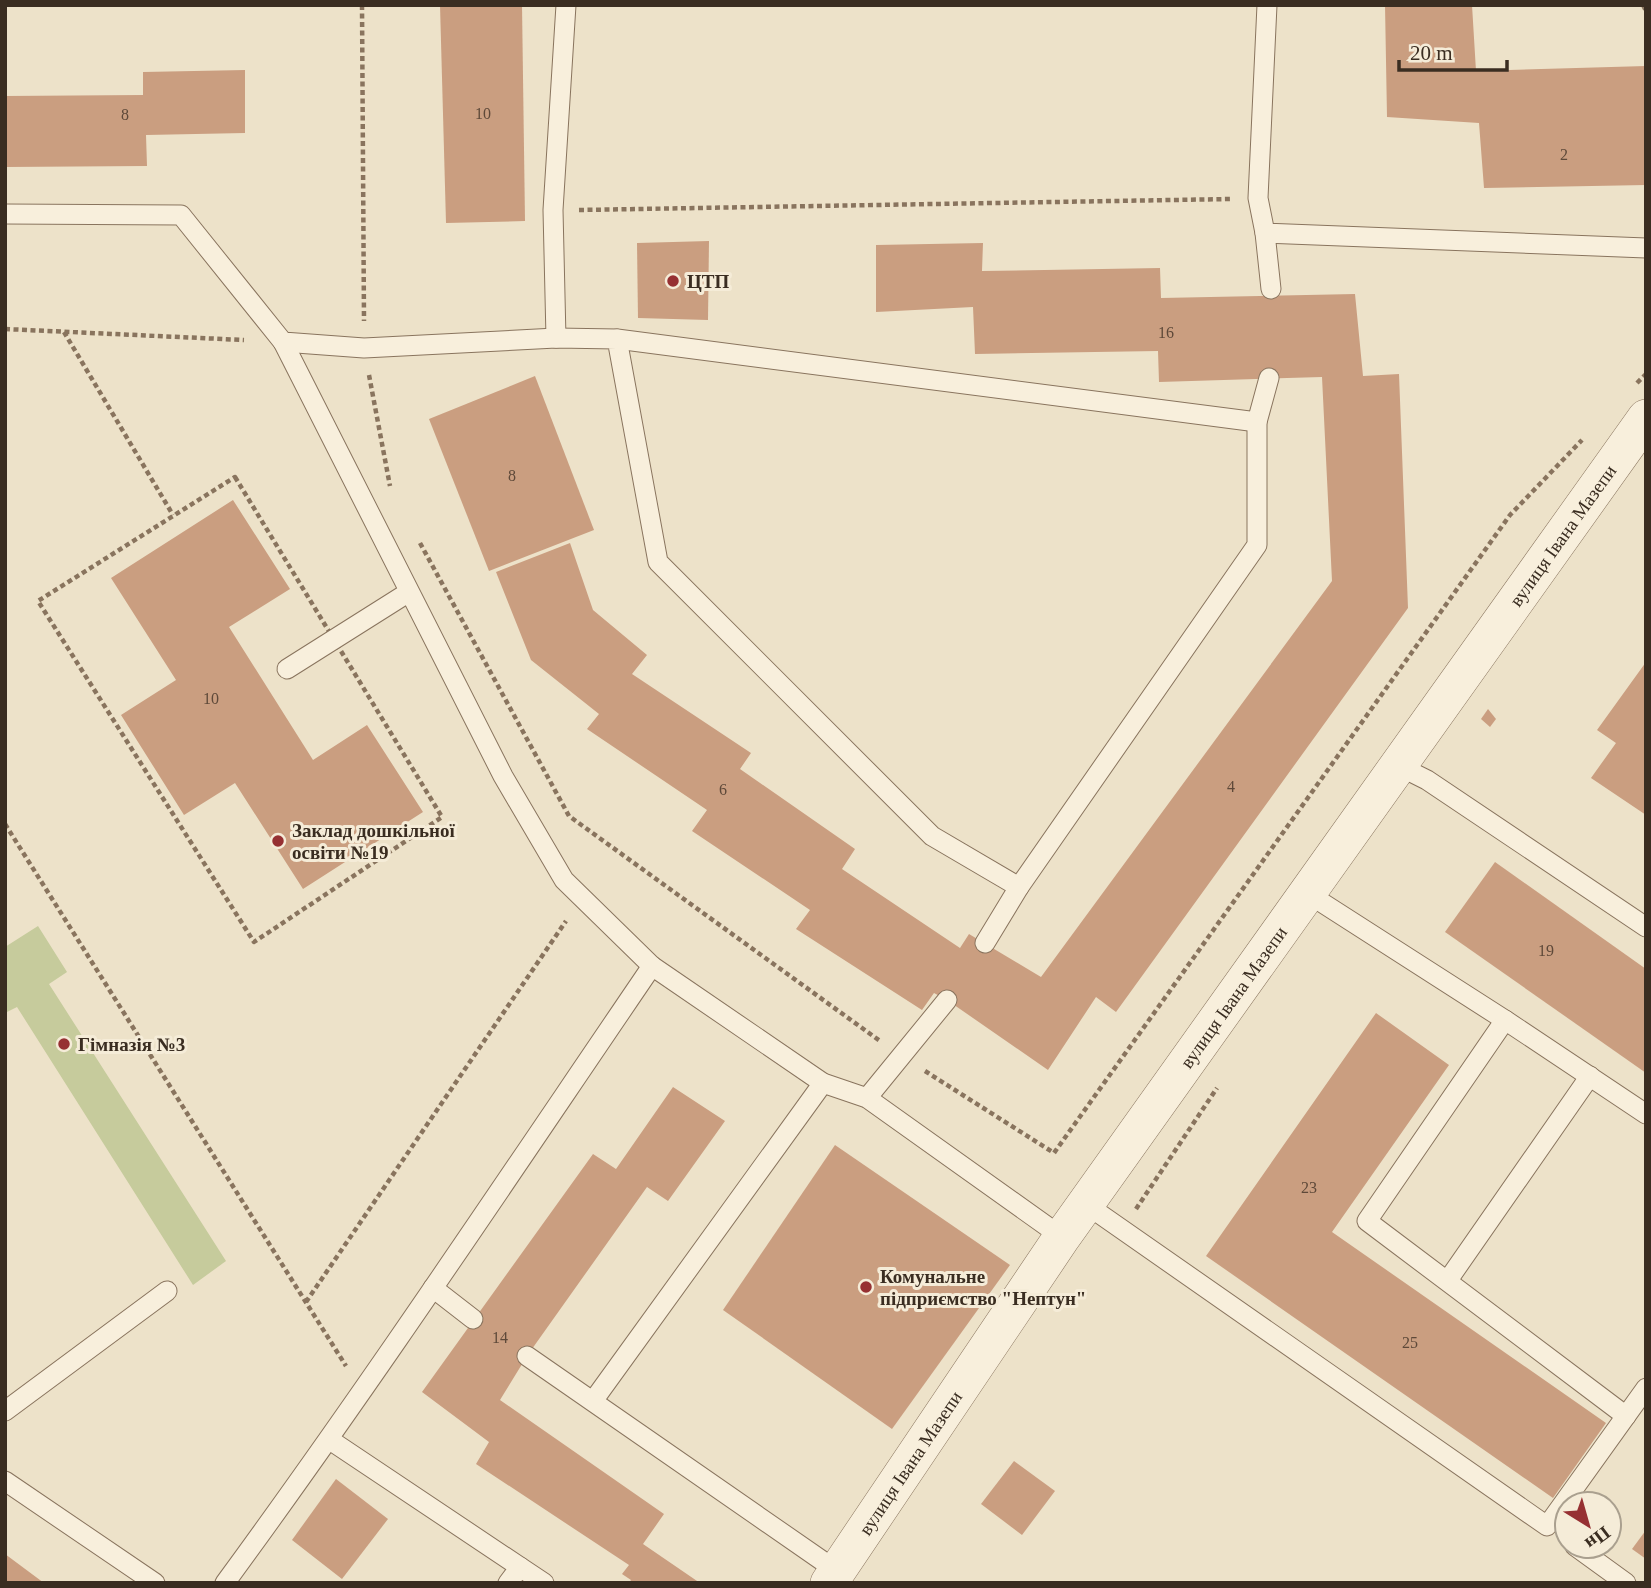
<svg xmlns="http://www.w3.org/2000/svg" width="1651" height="1588" viewBox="0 0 1651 1588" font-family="'Times New Roman',serif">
	<rect width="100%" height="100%" fill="#ede2c9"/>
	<polygon fill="#c6cb9c" points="38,926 67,972 49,984 226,1261 193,1285 17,1007 5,1013 5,947"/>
	<g fill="#ca9e80">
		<polygon points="440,5 522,5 525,221 446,223"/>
		<polygon points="1385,5 1472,5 1476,71 1646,66 1646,185 1484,188 1479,123 1387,117"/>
		<polygon points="245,70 245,133 146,135 147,166 5,167 5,96 143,95 143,72"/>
		<polygon points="709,241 708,320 638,318 637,243"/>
		<polygon points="983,243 982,271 1160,268 1161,298 1355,294 1363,376 1399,374 1408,608 1116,1012 1096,997 1048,1070 947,1000 934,993 922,1010 796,929 810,910 692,831 707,810 587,729 599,714 531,660 496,572 570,543 593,610 647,655 632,674 751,753 740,769 855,849 842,869 960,948 969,934 1041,977 1332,581 1322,377 1159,382 1158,351 975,354 973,307 876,312 876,245"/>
		<polygon points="535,376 594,530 489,571 429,419"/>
		<polygon points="233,500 290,589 229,627 313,760 367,725 423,812 303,889 235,783 184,815 121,715 176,680 111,578"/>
		<polygon points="1646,662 1646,815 1591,778 1616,743 1597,730"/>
		<polygon points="1488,709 1496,719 1490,727 1481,719"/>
		<polygon points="1495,862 1646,969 1646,1073 1445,932"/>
		<polygon points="1376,1013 1449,1065 1332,1232 1606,1423 1553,1498 1206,1256"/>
		<polygon points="673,1087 725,1121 668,1201 647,1187 527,1356 500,1400 664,1514 643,1544 700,1583 629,1583 631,1580 622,1574 629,1565 476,1464 489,1442 422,1392 593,1154 616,1169"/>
		<polygon points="835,1145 1010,1265 892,1429 723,1310"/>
		<polygon points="1014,1461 1055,1491 1022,1535 981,1504"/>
		<polygon points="336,1479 388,1519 342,1579 292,1540"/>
		<polygon points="1646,1530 1646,1559 1632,1549"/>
		<polygon points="5,1554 44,1583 5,1583"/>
	</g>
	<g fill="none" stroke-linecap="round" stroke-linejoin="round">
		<g stroke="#89745e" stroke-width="21">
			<g id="service">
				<polyline points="1267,5 1258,198 1265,233 1646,248"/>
				<polyline points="5,214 181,215 283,342 364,348 556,338 617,339 658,562 932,836 1019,887 1257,545 1257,422 1269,378"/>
				<polyline points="1265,233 1271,289"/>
				<polyline points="556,338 553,210 566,5"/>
				<polyline points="617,339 1257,422"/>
				<polyline points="283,342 503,776 564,880 652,966"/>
				<polyline points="287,669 409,592"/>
				<polyline points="1397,765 1427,780 1646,927"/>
				<polyline points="1307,893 1505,1020 1367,1221 1626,1416"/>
				<polyline points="985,943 1019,887"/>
				<polyline points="1505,1020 1646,1114"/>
				<polyline points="867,1098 947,1000"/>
				<polyline points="1087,1205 1547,1526 1646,1388"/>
				<polyline points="1448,1280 1590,1076"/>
				<polyline points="433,1288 473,1319"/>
				<polyline points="527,1356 837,1571"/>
				<polyline points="593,1401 823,1083"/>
				<polyline points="5,1411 167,1291"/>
				<polyline points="330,1440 520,1567 508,1583"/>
				<polyline points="5,1481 155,1583"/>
				<polyline points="1575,1546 1626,1583"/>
				<polyline points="520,1567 544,1583"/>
				<path d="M225,1583c148,-202 286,-410 427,-617l171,117 44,15 195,139"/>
			</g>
		</g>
		<g stroke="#89745e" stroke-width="38">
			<g id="minor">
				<path id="s1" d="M829,1583l233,-346 584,-819"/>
			</g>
		</g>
		<g stroke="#89745e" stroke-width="4.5" stroke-dasharray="5 3.5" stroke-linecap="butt">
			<polyline points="362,5 364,321"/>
			<polyline points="1643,5 1646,11"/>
			<polyline points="579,210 1231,199"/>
			<polyline points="5,329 244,340"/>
			<polyline points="64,332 173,515"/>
			<polyline points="369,375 390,486"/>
			<polyline points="1637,383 1646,374"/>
			<polygon points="235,477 442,817 254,942 38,601"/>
			<polyline points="420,543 569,816 880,1041"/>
			<polyline points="5,824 346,1366"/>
			<polyline points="925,1071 1054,1153 1510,515 1582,440"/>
			<polyline points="1136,1209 1217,1088"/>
			<polyline points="306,1302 566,921"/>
		</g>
		<use href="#service" stroke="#f8efdc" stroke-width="19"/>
		<use href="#minor" stroke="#f8efdc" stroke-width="37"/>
	</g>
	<g fill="#963032" stroke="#f5ecd8" stroke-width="2.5">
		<circle cx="673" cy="281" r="7"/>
		<circle cx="278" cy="841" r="7"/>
		<circle cx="64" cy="1044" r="7"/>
		<circle cx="866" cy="1287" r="7"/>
	</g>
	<g text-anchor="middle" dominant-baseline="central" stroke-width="6" stroke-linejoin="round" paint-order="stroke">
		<g font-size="16" fill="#5e4939">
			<text x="483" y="113">10</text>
			<text x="125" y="114">8</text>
			<text x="1564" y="154">2</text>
			<text x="1166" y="332">16</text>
			<text x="512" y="475">8</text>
			<text x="211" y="698">10</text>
			<text x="1231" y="786">4</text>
			<text x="723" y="789">6</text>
			<text x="1546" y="950">19</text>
			<text x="1309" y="1187">23</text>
			<text x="500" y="1337">14</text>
			<text x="1410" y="1342">25</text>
		</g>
		<g font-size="19" font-weight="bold" fill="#3a2d21" stroke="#f5ecd8" text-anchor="start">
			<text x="687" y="281">ЦТП</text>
			<text x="292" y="830">Заклад дошкільної<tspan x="292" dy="22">освіти №19</tspan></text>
			<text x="78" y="1044">Гімназія №3</text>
			<text x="880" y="1276">Комунальне<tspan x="880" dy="22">підприємство "Нептун"</tspan></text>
		</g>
		<g font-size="19" fill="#3a2d21" stroke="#f5ecd8">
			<text stroke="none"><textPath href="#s1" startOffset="1279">вулиця Івана Мазепи</textPath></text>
			<text stroke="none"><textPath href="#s1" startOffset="712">вулиця Івана Мазепи</textPath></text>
			<text stroke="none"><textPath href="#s1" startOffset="145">вулиця Івана Мазепи</textPath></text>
		</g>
	</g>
	<rect width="1651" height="1588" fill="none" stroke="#3a2d21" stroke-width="14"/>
	<g transform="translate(1588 1525) rotate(143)"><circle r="33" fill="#f5ecd8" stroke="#aaa08f" stroke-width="2"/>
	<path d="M0-5L12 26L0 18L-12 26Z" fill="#963032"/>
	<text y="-10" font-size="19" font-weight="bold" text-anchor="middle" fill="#3a2d21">Пн</text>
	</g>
	<path d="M1399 60v10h108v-10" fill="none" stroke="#3a2d21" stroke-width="3.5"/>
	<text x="1410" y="60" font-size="21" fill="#3a2d21" stroke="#f5ecd8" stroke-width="5" paint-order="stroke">20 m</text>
</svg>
